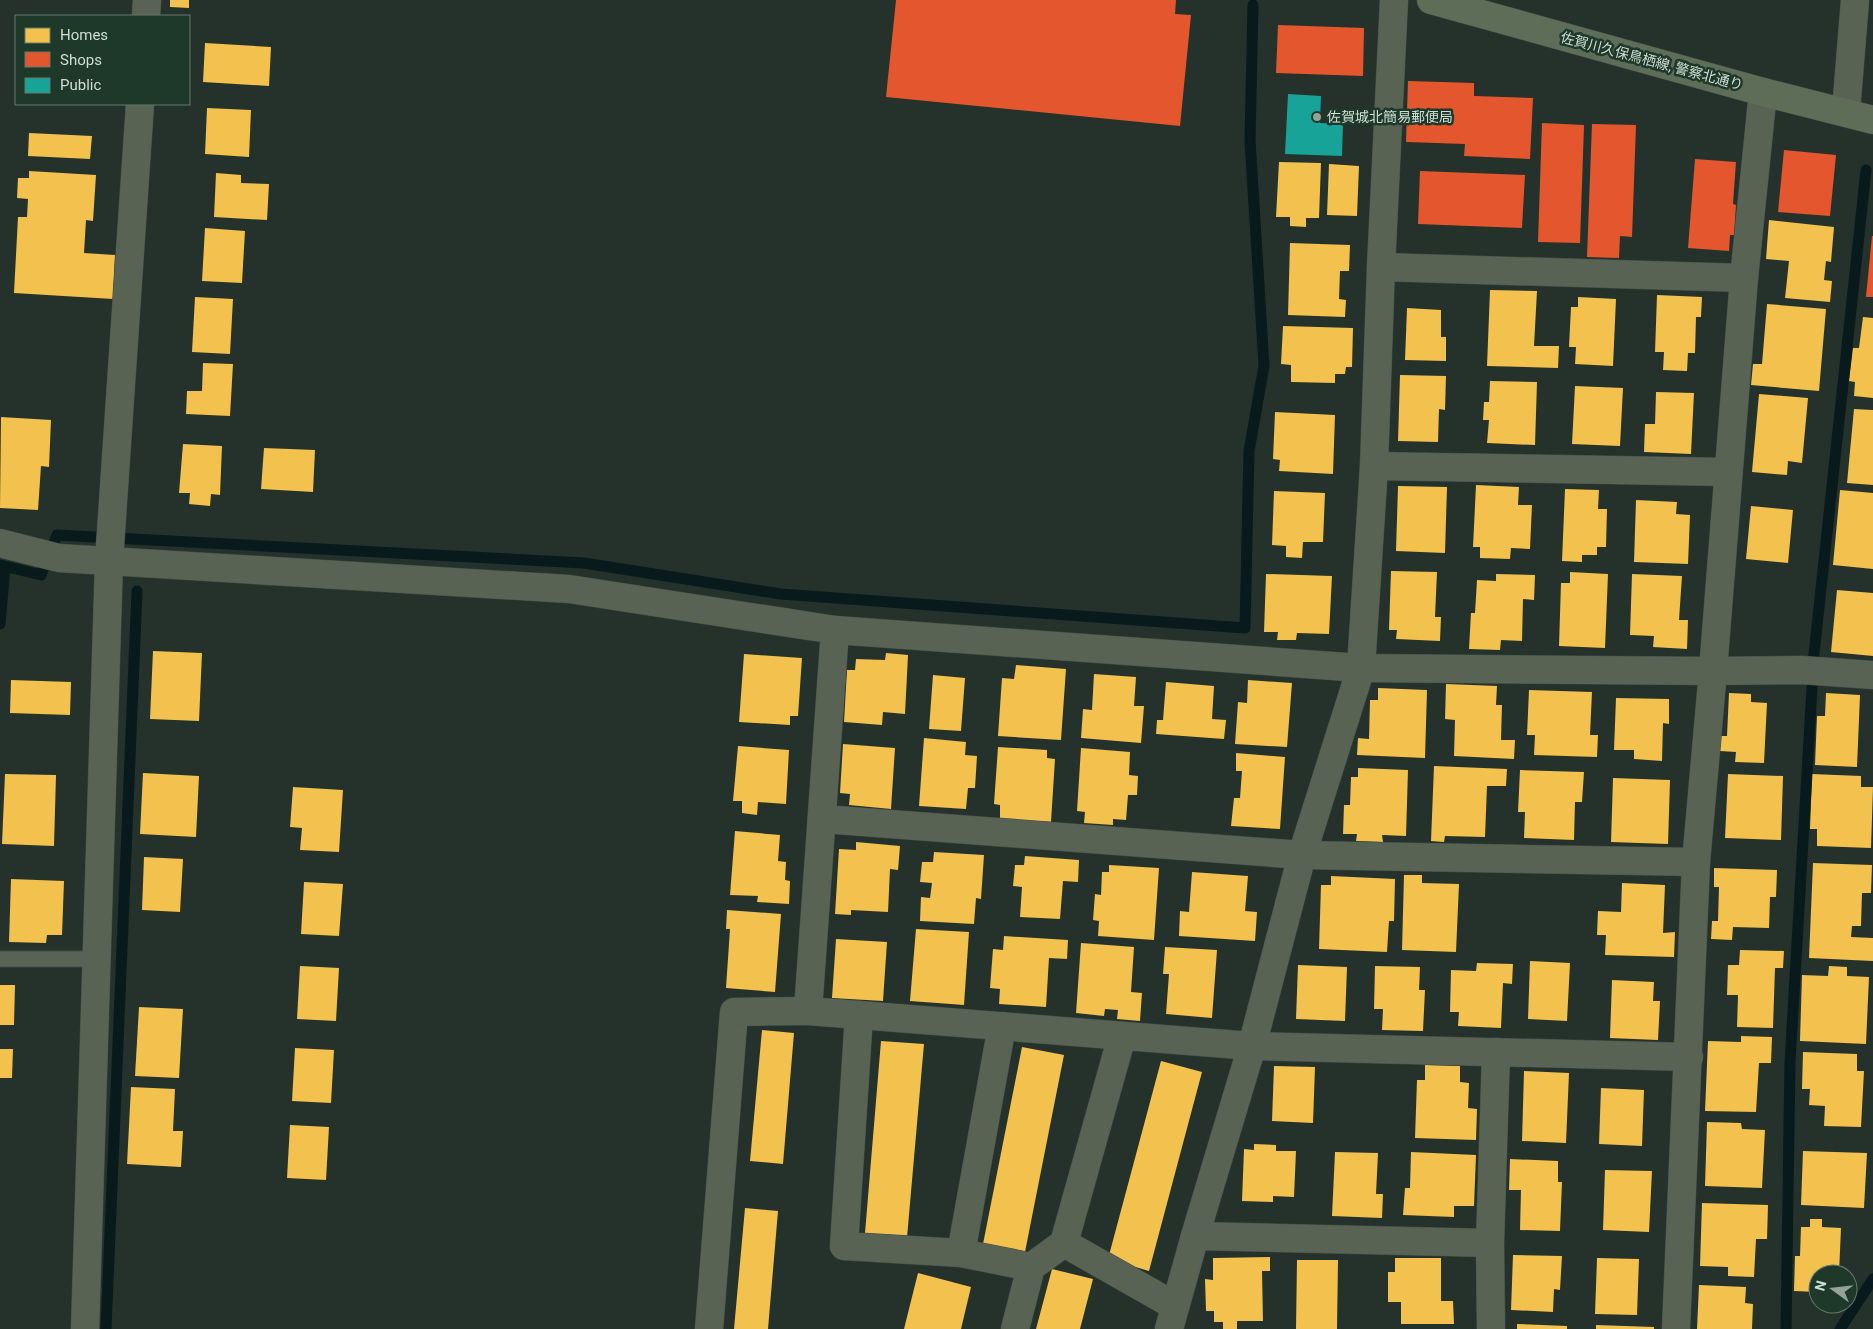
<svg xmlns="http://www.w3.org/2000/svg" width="1873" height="1329" viewBox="0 0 1873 1329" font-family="Roboto,'Noto Sans JP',sans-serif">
	<rect width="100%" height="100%" fill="#24322b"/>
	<g fill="#f2c14e">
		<polygon points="170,0 189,0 189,8 170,7"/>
		<polygon points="205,43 271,47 269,86 203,82"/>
		<polygon points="207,108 251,110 249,157 205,154"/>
		<polygon points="29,133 92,136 90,159 28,156"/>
		<polygon points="1279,162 1321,163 1319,218 1306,218 1306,227 1290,226 1290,217 1276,217"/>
		<polygon points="1329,164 1359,166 1357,216 1327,215"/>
		<polygon points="29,171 96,175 93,221 86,220 84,253 115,255 113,299 14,293 18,217 27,217 28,199 17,198 18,178 29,178"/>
		<polygon points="216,173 241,175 241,183 269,184 267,220 214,217"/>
		<polygon points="1769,220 1834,227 1831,262 1826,261 1824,280 1832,281 1830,302 1785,298 1789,261 1766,259"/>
		<polygon points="205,228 245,231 242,283 202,281"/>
		<polygon points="1290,243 1350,245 1349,271 1340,271 1339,299 1346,300 1345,317 1288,315"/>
		<polygon points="1490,290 1537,291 1534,346 1559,346 1558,368 1487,366"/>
		<polygon points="1657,295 1702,297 1701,317 1696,317 1695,353 1688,353 1687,371 1663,370 1664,352 1655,352"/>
		<polygon points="195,297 233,299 230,354 192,352"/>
		<polygon points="1578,297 1616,299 1613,366 1575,364 1576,347 1569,347 1571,307 1578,307"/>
		<polygon points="1767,304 1826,309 1819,391 1751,385 1753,364 1762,364"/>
		<polygon points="1407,308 1441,310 1441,337 1446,337 1446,361 1405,360"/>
		<polygon points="1863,317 1873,318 1873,398 1854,396 1855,382 1849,381 1853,348 1859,348"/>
		<polygon points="1283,326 1353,328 1352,367 1346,367 1345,374 1335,374 1335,383 1291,382 1291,365 1281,364"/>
		<polygon points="203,363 233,364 230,416 186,414 187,391 202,391"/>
		<polygon points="1400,375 1446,376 1445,410 1439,409 1438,442 1398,441"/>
		<polygon points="1490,381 1537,382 1535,445 1487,443 1489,420 1483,420 1484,402 1489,402"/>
		<polygon points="1575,386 1623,388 1620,446 1572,444"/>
		<polygon points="1656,392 1694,393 1691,454 1644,452 1645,424 1655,424"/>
		<polygon points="1759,394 1808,398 1802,463 1788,461 1787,475 1752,472"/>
		<polygon points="1854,409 1873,410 1873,485 1847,483"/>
		<polygon points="1275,412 1335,415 1333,474 1279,471 1280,460 1273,459"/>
		<polygon points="1,417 51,420 49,467 41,466 38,510 0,508"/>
		<polygon points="183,444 222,446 220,495 211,494 210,506 189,504 190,493 179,493"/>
		<polygon points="264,448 315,450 313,492 261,489"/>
		<polygon points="1476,485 1519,487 1518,505 1532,505 1530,549 1511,548 1510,559 1480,558 1480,547 1473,547"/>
		<polygon points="1398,486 1447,487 1445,553 1396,551"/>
		<polygon points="1565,489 1599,490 1598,509 1607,509 1606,547 1597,547 1597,555 1582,555 1582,562 1562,561"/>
		<polygon points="1840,490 1873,493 1873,569 1833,565"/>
		<polygon points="1274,491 1325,493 1323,542 1303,542 1302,558 1286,557 1286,546 1272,545"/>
		<polygon points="1636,500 1677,502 1676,514 1690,515 1688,564 1634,562"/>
		<polygon points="1751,506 1793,510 1788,563 1746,559"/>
		<polygon points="1391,571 1437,572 1435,617 1441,617 1440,641 1396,639 1397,630 1389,630"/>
		<polygon points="1570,572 1608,574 1605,648 1559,646 1561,583 1570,583"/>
		<polygon points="1266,574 1332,576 1329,634 1297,633 1296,640 1277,640 1278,632 1264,632"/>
		<polygon points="1496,574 1535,575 1534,600 1523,599 1522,641 1501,640 1500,650 1469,649 1471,613 1475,613 1477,580 1496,581"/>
		<polygon points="1632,574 1682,576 1679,620 1688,620 1687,649 1653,647 1654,636 1630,635"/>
		<polygon points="1837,590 1873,593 1873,656 1831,652"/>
		<polygon points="153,651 202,653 199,721 150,719"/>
		<polygon points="886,653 908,655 905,714 883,712 882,725 844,722 847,670 855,670 856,659 885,660"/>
		<polygon points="744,654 802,658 798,716 790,716 790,725 739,722"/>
		<polygon points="1016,665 1066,669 1061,740 998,736 1002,678 1014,679"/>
		<polygon points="1094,674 1136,677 1134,706 1144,706 1141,743 1081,738 1083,709 1092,710"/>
		<polygon points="933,675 965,678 961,731 929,729"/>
		<polygon points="11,680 71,682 70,715 10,713"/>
		<polygon points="1248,680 1292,683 1287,747 1235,744 1238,702 1247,703"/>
		<polygon points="1166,682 1214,686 1212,719 1226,720 1224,739 1156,734 1157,720 1163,720"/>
		<polygon points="1446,684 1497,686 1496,705 1502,705 1501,740 1515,740 1514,759 1454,756 1455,720 1445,719"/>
		<polygon points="1378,688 1427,690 1425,758 1357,755 1358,738 1369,739 1370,700 1378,700"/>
		<polygon points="1529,690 1592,692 1590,735 1598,735 1597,757 1534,755 1535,735 1527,735"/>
		<polygon points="1729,693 1751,694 1751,702 1767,703 1764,763 1735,762 1736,752 1720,751 1720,736 1727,736"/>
		<polygon points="1826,693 1860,695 1857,767 1815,765 1817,716 1825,716"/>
		<polygon points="1616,698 1669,699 1669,724 1663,723 1662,761 1634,759 1634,750 1614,750"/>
		<polygon points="924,738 966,742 965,755 977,756 975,788 968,788 966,809 919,806"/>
		<polygon points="843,744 895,748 891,809 849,805 850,794 840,793"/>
		<polygon points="738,746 789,750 786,804 758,802 757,815 742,813 742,801 733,801"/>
		<polygon points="998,747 1047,750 1047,758 1055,759 1051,822 1000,819 1000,805 994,804"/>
		<polygon points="1081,748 1130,752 1129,775 1138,776 1137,795 1128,795 1126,820 1113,819 1113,825 1084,823 1085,812 1077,811"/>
		<polygon points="1236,753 1285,757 1280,829 1231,826 1234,798 1240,798 1242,771 1236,771"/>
		<polygon points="1434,766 1507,769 1506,786 1487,786 1485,837 1445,836 1444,842 1431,841"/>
		<polygon points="1358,768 1408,770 1406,836 1382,835 1383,842 1356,841 1357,834 1343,834 1344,805 1350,805 1351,777 1358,777"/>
		<polygon points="1520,770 1584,772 1582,802 1575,802 1574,840 1524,838 1525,812 1518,812"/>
		<polygon points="143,773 199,776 196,837 140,834"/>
		<polygon points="5,774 56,775 54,846 2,844"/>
		<polygon points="1728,774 1783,776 1781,840 1725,838"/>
		<polygon points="1812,774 1861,776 1861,787 1873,787 1871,848 1817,846 1817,829 1810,829"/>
		<polygon points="1613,778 1670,780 1668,844 1611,842"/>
		<polygon points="293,787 343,790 339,852 300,850 302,828 290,827"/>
		<polygon points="735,831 780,835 778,861 786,862 785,880 790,881 789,904 757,902 758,896 730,895"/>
		<polygon points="856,842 900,846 898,870 890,869 888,912 851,910 851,915 835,914 839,849 856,850"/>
		<polygon points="934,852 984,855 981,899 976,898 974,924 920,921 921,897 930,898 932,883 920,882 922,862 933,862"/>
		<polygon points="1025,856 1079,860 1078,882 1063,881 1060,919 1020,917 1022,887 1013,886 1015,865 1024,865"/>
		<polygon points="144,857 183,859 180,912 142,910"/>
		<polygon points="1813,863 1872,865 1871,893 1862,893 1861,926 1852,926 1851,937 1873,938 1873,961 1809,958"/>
		<polygon points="1109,865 1159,868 1154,940 1098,936 1099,921 1093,920 1095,894 1101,895 1102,872 1109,872"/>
		<polygon points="1714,868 1777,870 1776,897 1770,897 1769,928 1733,927 1732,940 1711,939 1712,921 1718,921 1719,887 1714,887"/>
		<polygon points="1192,872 1248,876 1245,911 1257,912 1255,941 1179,936 1180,911 1189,912"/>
		<polygon points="1404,875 1422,875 1422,883 1459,884 1456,952 1402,950"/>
		<polygon points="1331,876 1395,879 1394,921 1389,921 1387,952 1319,949 1321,885 1331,885"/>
		<polygon points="11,879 64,881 62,935 47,935 46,943 9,942"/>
		<polygon points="304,882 343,884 339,936 301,934"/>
		<polygon points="1622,883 1665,885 1663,933 1675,932 1674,957 1605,955 1606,935 1597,935 1598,911 1621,912"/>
		<polygon points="727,910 781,914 775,992 726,988 730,929 726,929"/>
		<polygon points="916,929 969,932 964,1005 910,1001"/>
		<polygon points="1004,936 1068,940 1067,959 1049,958 1046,1007 999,1004 1000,989 990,988 993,949 1003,950"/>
		<polygon points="836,939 887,942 883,1001 832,998"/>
		<polygon points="1081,943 1134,947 1131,992 1142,993 1140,1021 1117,1019 1118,1010 1105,1009 1104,1016 1076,1013"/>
		<polygon points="1165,947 1217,950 1212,1018 1166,1014 1169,974 1163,974"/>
		<polygon points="1740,950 1784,951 1783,968 1775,968 1773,1028 1737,1027 1738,995 1727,995 1728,965 1739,965"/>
		<polygon points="1530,961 1570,963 1567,1021 1528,1019"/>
		<polygon points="1477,963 1513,964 1512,984 1503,983 1501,1028 1458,1026 1459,1012 1450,1012 1451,970 1476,971"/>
		<polygon points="1298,965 1347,967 1345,1021 1296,1019"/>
		<polygon points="300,966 339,968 336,1021 297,1019"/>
		<polygon points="1375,966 1420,967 1419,990 1425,990 1423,1031 1382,1030 1383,1009 1374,1009"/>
		<polygon points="1829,966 1847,967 1847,976 1869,977 1866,1044 1800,1041 1802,975 1828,976"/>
		<polygon points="1612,980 1654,982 1653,1001 1660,1001 1658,1040 1610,1038"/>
		<polygon points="0,985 15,985 14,1025 0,1025"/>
		<polygon points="139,1007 183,1009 179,1078 135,1076"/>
		<polygon points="762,1030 794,1033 783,1164 750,1161"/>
		<polygon points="1741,1036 1772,1037 1771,1063 1759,1063 1756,1112 1705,1111 1708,1041 1741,1042"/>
		<polygon points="881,1041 924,1044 906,1249 864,1245"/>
		<polygon points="1022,1047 1064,1055 1024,1257 982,1249"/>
		<polygon points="295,1048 334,1050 331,1103 292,1101"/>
		<polygon points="0,1049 13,1049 12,1078 0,1078"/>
		<polygon points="1803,1052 1857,1054 1857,1071 1864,1071 1861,1127 1824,1126 1825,1106 1809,1105 1810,1089 1802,1089"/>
		<polygon points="1161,1061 1202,1072 1149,1271 1108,1259"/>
		<polygon points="1425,1065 1460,1066 1460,1082 1469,1083 1468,1108 1477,1109 1476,1140 1415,1138 1417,1080 1425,1080"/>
		<polygon points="1274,1066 1315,1067 1313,1123 1272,1121"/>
		<polygon points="1524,1071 1569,1073 1566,1143 1522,1141"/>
		<polygon points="131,1087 175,1089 173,1131 183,1131 181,1167 127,1164"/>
		<polygon points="1601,1088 1644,1090 1642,1146 1599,1144"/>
		<polygon points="1707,1122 1741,1123 1742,1129 1765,1130 1762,1188 1705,1186"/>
		<polygon points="290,1125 329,1127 326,1180 287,1178"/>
		<polygon points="1254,1144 1276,1145 1276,1151 1296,1151 1294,1197 1273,1196 1273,1202 1242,1201 1244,1149 1254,1150"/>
		<polygon points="1803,1151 1867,1153 1864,1208 1801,1205"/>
		<polygon points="1335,1152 1378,1153 1376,1194 1383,1194 1382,1218 1332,1216"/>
		<polygon points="1411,1152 1476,1155 1474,1206 1454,1206 1454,1217 1403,1215 1405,1188 1410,1188"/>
		<polygon points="1510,1159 1558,1161 1558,1182 1562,1182 1560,1231 1520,1230 1521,1190 1509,1190"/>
		<polygon points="1605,1170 1652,1171 1649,1232 1603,1230"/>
		<polygon points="1702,1203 1768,1205 1767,1239 1756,1239 1754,1277 1728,1276 1728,1267 1700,1266"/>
		<polygon points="745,1208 778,1211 768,1329 734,1329"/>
		<polygon points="1810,1219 1822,1219 1822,1227 1841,1228 1839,1274 1818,1274 1818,1292 1794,1291 1795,1256 1800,1256 1801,1227 1810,1227"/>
		<polygon points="1513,1255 1562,1256 1560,1290 1554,1289 1553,1312 1511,1310"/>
		<polygon points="1270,1257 1270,1271 1262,1271 1263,1321 1237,1321 1237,1329 1223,1329 1223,1322 1214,1322 1214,1311 1206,1311 1205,1279 1213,1280 1213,1258"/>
		<polygon points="1395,1258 1441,1258 1441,1301 1453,1301 1454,1324 1401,1324 1401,1302 1388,1302 1388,1272 1395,1272"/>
		<polygon points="1597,1258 1639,1259 1637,1315 1595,1314"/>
		<polygon points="1297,1260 1338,1260 1337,1329 1296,1329"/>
		<polygon points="1052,1269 1093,1279 1080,1329 1036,1329"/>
		<polygon points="918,1273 971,1287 961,1329 904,1329"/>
		<polygon points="1699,1285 1746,1287 1745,1303 1753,1304 1752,1329 1697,1329"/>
		<polygon points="1517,1324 1567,1326 1567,1329 1517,1329"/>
		<polygon points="1596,1325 1654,1327 1654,1329 1596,1329"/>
	</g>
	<g fill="#e4572e">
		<polygon points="896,0 1176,0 1175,14 1191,15 1180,126 886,97"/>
		<polygon points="1278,25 1364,28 1363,76 1276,73"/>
		<polygon points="1408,81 1474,83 1474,96 1533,98 1530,159 1464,156 1465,144 1406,142"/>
		<polygon points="1542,123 1584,125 1580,243 1538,242"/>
		<polygon points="1592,124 1636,125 1632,237 1620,236 1619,258 1587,257"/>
		<polygon points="1784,150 1836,155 1830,216 1778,212"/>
		<polygon points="1695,159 1736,162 1733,204 1736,205 1734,235 1730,235 1729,251 1688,248"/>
		<polygon points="1420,171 1525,175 1522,228 1418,224"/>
		<polygon points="1872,236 1873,236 1873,297 1866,297"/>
	</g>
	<polygon fill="#17a398" points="1288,94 1321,96 1320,123 1343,124 1342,156 1285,154"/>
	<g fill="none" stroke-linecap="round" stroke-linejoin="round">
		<g stroke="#091a1d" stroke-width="11">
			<polyline points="0,565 41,575 57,535 584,563 781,594 1245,628 1249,451 1264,366 1250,140 1253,5"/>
			<polyline points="0,624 5,567"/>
			<polyline points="106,1329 137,591"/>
			<polyline points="1786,1329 1790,1062 1814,654 1866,170"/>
			<polyline points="1840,1329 1873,1279"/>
		</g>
		<g stroke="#404d46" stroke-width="17">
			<polyline id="service" points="0,959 97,959"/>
		</g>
		<g stroke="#404d46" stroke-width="29">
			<g id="minor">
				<polyline points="146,16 147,0"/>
				<polyline points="1763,92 1744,278 1713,671 1801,670 1873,675"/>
				<polyline points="1846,111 1855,0"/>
				<polyline points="1381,267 1744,278"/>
				<polyline points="1374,466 1728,472"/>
				<polyline points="0,543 59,558 569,589 835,630 1361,668 1713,671 1696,862 1676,1329"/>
				<polyline points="835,630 808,1011 1252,1046 1689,1057"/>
				<polyline points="823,819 1302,855 1696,862"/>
				<polyline points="859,1015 844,1246 961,1253 1031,1267"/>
				<polyline points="1195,1236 1490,1243 1491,1329"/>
				<polyline points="1064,1243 1175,1306"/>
				<polyline points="1490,1243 1496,1052"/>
				<polyline points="961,1253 1002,1026"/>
				<polyline points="85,1329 109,561 140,104"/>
				<polyline points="709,1329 734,1012 808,1011"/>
				<polyline points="1015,1329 1031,1267 1064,1243 1122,1036"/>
				<polyline points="1169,1329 1195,1236 1252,1046 1302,855 1361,668 1374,466 1381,267 1394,0"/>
			</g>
		</g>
		<g stroke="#404d46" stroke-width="29">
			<polyline id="primary" points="1431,0 1763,92 1873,120"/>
		</g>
		<use href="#service" stroke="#596354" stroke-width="15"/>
		<use href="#minor" stroke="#596354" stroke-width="28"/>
		<use href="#primary" stroke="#5d6d57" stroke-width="28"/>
	</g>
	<circle fill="#93a29a" stroke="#1e382a" stroke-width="2" cx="1317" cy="117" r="5"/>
	<g text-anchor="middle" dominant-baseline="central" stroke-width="5" stroke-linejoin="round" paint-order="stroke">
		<g font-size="14" fill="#cfded5" stroke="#1e382a">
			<text transform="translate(1652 61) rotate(15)">佐賀川久保鳥栖線, 警察北通り</text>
		</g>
		<g font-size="14" fill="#cfded5" stroke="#1e382a" text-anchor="start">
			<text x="1327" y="117">佐賀城北簡易郵便局</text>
		</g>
	</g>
	<rect x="15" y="15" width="175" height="90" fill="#1e382a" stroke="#657a6e"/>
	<rect x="25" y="28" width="25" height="15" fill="#f2c14e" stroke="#657a6e"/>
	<text x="60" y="40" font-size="15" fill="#cfded5">Homes</text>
	<rect x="25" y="52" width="25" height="15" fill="#e4572e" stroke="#657a6e"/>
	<text x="60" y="65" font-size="15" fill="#cfded5">Shops</text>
	<rect x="25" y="78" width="25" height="15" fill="#17a398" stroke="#657a6e"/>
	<text x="60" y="90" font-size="15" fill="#cfded5">Public</text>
	<g transform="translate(1833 1289) rotate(285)"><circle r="24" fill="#1e382a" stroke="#657a6e"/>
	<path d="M0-4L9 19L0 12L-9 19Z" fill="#93a29a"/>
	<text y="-8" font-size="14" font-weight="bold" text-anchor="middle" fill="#cfded5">N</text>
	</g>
</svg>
